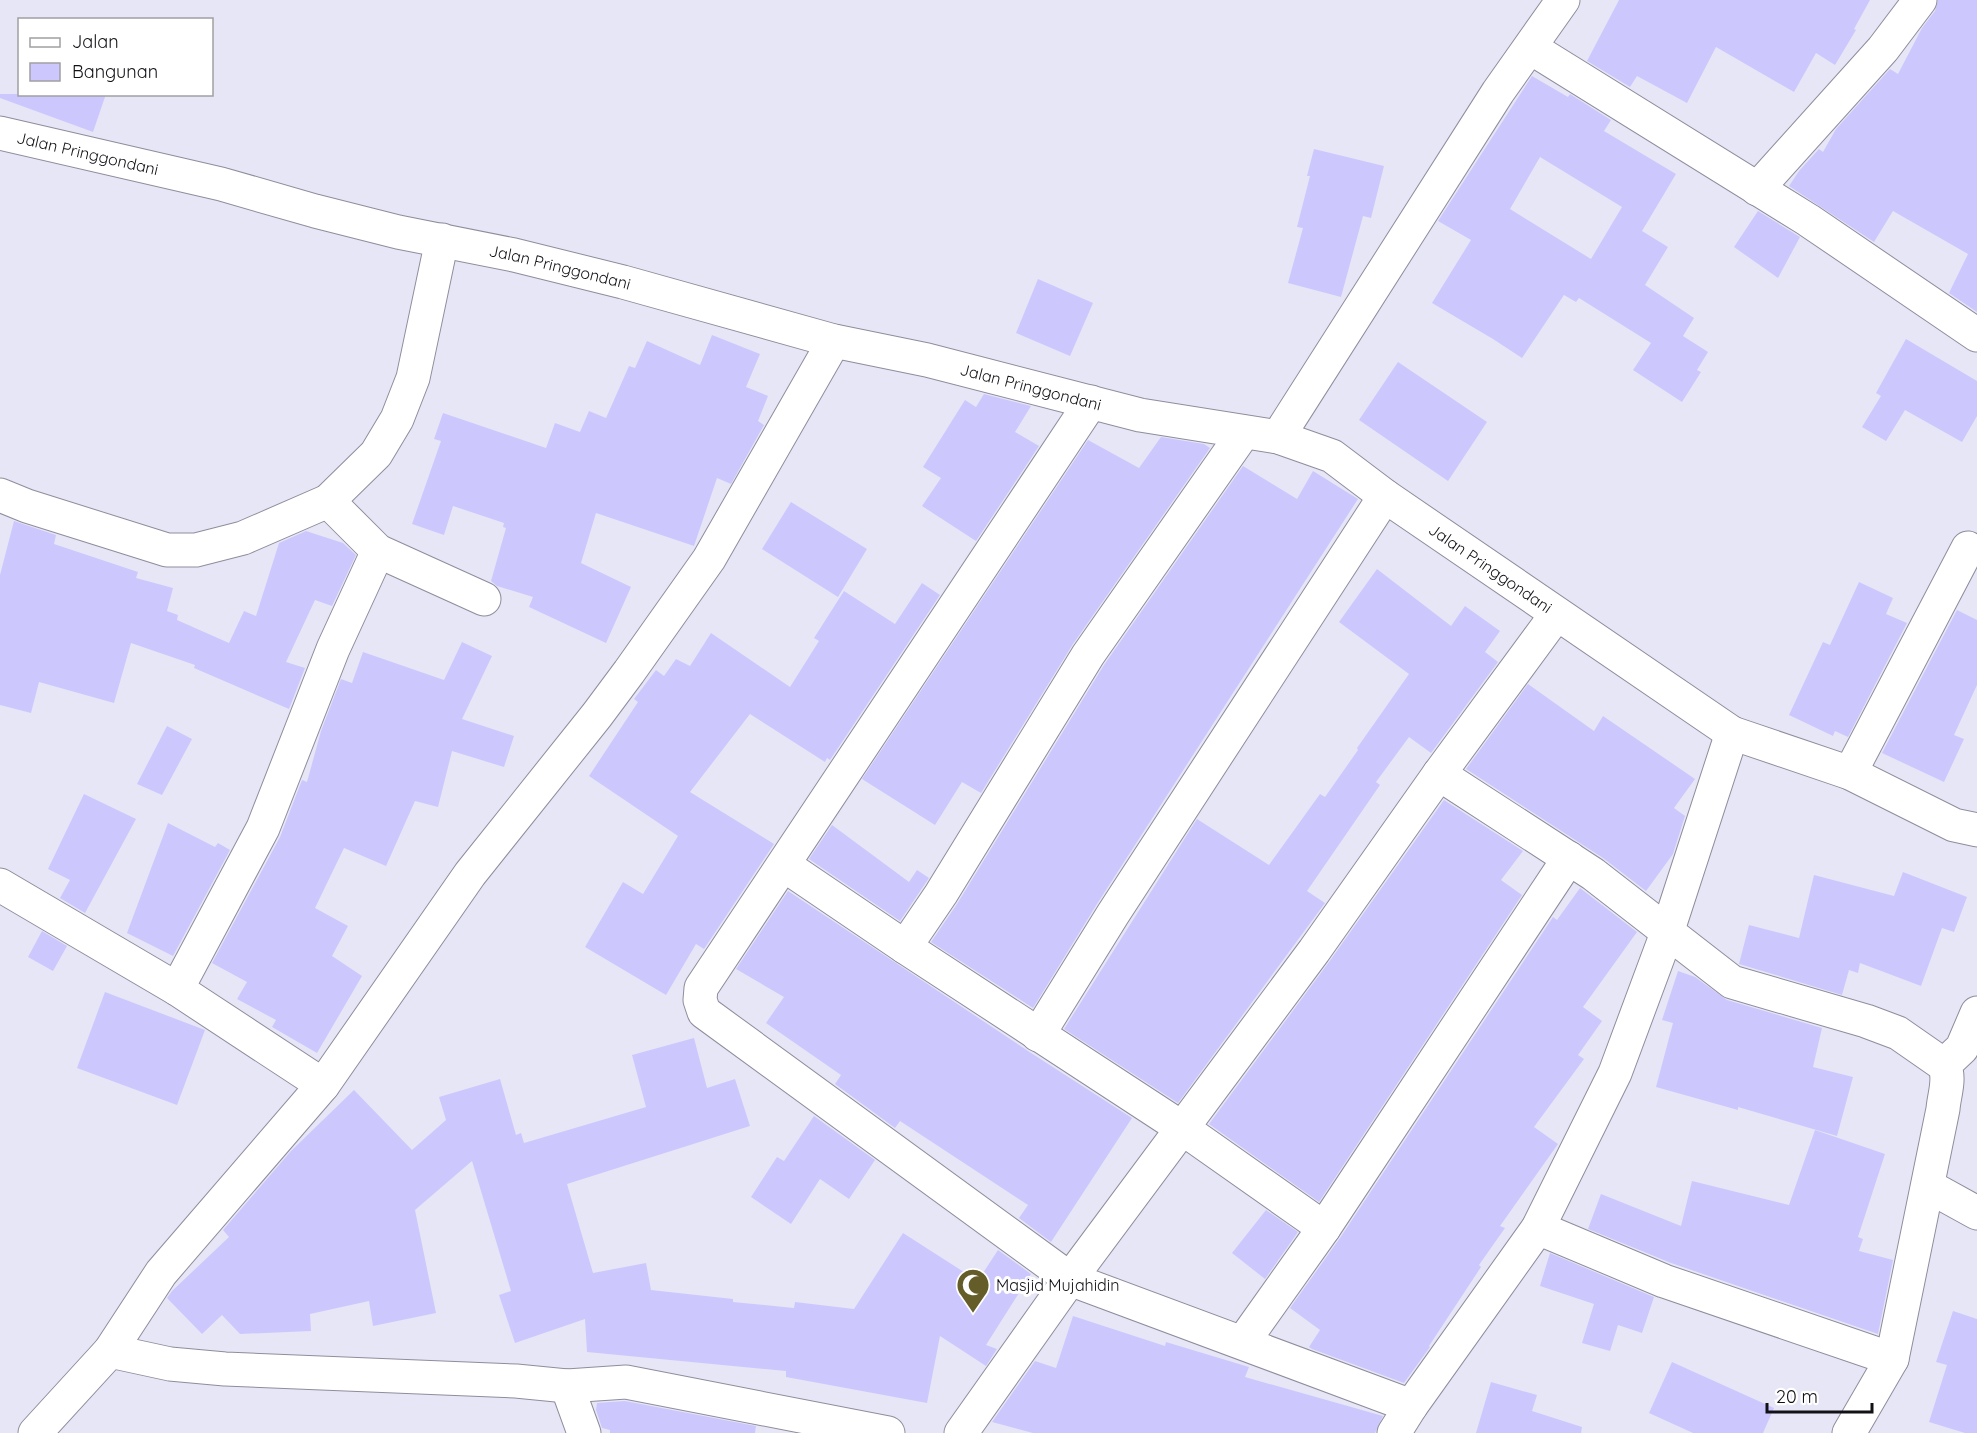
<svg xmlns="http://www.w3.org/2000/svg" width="1977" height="1433" viewBox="0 0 1977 1433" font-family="Quicksand,sans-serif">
	<rect width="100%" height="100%" fill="#e7e6f6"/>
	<g fill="#ccc8fd" fill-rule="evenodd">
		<polygon points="1619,0 1870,0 1854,29 1856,30 1835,65 1816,53 1794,92 1716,47 1687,103 1637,76 1630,87 1587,61"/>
		<polygon points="1938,0 1977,0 1977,312 1949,293 1968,254 1893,211 1874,242 1789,186 1799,171 1819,149 1823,152 1836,129 1890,69 1898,74 1922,28 1935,11"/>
		<path d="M1532,76l36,21 2,-3 41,26 -7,11 72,43 -34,57 26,16 -23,38 49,33 -11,18 25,16 -11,18 4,2 -19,30 -49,-32 18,-27 -72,-45 -3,4 -12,-7 -42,63 -29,-19 -61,-36 39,-63 -33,-19zM1540,157l82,50 -31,52 -81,-50z"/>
		<polygon points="0,94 106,94 93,132 0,98"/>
		<polygon points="1314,149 1384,166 1371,218 1363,216 1341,297 1288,283 1303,228 1297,227 1310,176 1307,176"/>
		<polygon points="1758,211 1800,237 1778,278 1734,247"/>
		<polygon points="1038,279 1093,303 1070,356 1016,333"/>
		<polygon points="712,335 760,354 746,387 768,396 758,421 764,425 731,484 717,478 694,546 596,513 581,563 631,587 606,643 529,607 533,597 497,586 491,581 506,528 503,527 504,523 453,506 444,535 412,524 441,441 434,439 443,413 546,448 555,423 580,432 589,411 606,418 629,366 635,368 647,341 700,365"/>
		<polygon points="1906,339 1977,381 1977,416 1962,442 1905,410 1886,441 1862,427 1881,396 1876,393"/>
		<polygon points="1398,362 1487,422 1448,481 1359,420"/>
		<polygon points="984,394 1031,406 1015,432 1039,446 976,541 922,506 941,478 923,467 965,400 976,407"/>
		<polygon points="1161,437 1204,444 1210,448 1073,644 981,793 962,782 935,825 862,779 1088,440 1139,468"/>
		<polygon points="1243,466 1297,499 1313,471 1358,499 1097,904 1033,1008 931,942 957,904 1104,665"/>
		<polygon points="791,502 867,549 838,597 762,549"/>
		<polygon points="14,521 56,535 54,544 138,572 136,578 173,588 167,611 178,615 177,620 229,643 244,611 256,616 279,543 306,531 343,543 356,555 332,606 315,600 286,662 305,668 289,709 194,668 195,665 131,643 114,703 39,682 31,713 0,705 0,575"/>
		<polygon points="1377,569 1451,626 1465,606 1500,631 1485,652 1498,662 1431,753 1409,737 1376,782 1380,785 1307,891 1325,903 1178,1103 1064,1029 1197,819 1269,865 1320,794 1325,797 1358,750 1357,748 1409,674 1339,622"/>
		<polygon points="1859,582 1893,598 1886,614 1907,623 1848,737 1835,731 1833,736 1789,715 1823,642 1830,645"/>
		<polygon points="922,583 940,595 830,760 827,758 825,762 750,714 690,792 774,844 704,949 696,944 666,995 585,947 623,882 643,894 678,836 589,776 638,702 634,699 656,670 664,676 676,659 690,666 711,633 790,687 819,641 814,638 844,591 895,624"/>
		<polygon points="1957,610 1977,620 1977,685 1954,735 1964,739 1944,782 1882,753"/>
		<polygon points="462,642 492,656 462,719 514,736 504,767 452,751 438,807 415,801 386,866 344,848 315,908 348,926 332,956 362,976 317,1053 272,1027 276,1020 237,999 247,982 212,963 280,837 302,780 307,782 321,731 341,679 352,683 363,652 444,680"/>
		<polygon points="1528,684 1594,731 1603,716 1695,779 1674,808 1685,816 1673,854 1646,891 1603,858 1466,769"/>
		<polygon points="167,726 192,739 162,795 137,784"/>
		<polygon points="84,794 136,819 85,913 60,898 70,880 48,869"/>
		<polygon points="1444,800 1523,851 1501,880 1522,895 1319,1202 1209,1124 1329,962"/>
		<polygon points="168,823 215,847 218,843 230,850 173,956 127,933"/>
		<polygon points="832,825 909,882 917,870 929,878 900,921 809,859"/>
		<polygon points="1903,872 1967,897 1954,932 1942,928 1921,986 1860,963 1858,973 1849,970 1842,995 1739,964 1749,925 1799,938 1814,875 1894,896"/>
		<polygon points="1580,888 1637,932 1583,1007 1602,1021 1578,1055 1584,1059 1534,1127 1558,1144 1500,1226 1505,1228 1479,1265 1481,1267 1429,1346 1430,1347 1404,1383 1312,1349 1309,1347 1320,1330 1290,1308 1340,1238 1553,917 1557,920"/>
		<polygon points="788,891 1028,1051 1132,1118 1051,1242 1019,1218 1028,1205 900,1121 895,1128 835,1084 841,1075 766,1023 784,997 736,969"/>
		<polygon points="42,931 67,946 53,971 28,957"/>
		<polygon points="1678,971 1695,977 1727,1000 1822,1028 1813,1067 1853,1077 1837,1136 1738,1107 1738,1110 1656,1087 1673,1023 1662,1020"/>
		<polygon points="105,992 205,1030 177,1105 77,1068"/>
		<polygon points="694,1038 707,1088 735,1079 750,1126 567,1184 593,1273 646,1263 651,1290 733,1299 733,1302 794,1308 795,1302 854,1309 903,1233 967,1274 970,1269 981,1276 998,1250 1031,1274 986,1345 997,1349 986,1366 940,1336 927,1403 786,1377 786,1371 587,1352 585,1319 515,1343 499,1295 511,1291 472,1161 415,1210 436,1313 373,1326 369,1301 310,1314 311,1331 240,1334 222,1315 202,1334 167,1298 172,1291 229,1237 223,1230 291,1151 354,1090 412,1150 446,1120 439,1097 500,1079 516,1135 521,1133 524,1143 646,1107 632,1055"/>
		<polygon points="814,1116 875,1160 849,1199 820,1179 791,1224 751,1197 777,1157 784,1161"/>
		<polygon points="1815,1130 1885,1154 1858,1237 1863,1239 1859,1251 1893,1260 1878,1334 1671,1263 1588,1229 1601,1194 1681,1226 1692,1181 1789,1205"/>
		<polygon points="1266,1210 1298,1232 1265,1279 1232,1253"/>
		<polygon points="1550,1253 1654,1297 1642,1333 1618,1325 1610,1351 1582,1343 1594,1304 1540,1286"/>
		<polygon points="1953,1311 1977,1319 1977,1433 1965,1433 1929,1422 1947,1365 1936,1362"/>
		<polygon points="1073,1316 1165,1346 1166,1342 1249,1367 1245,1377 1383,1416 1375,1433 1033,1433 992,1422 1035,1361 1056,1368"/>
		<polygon points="1672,1362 1774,1408 1763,1433 1693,1433 1649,1413"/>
		<polygon points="1491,1382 1537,1395 1532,1411 1582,1427 1581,1433 1476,1433"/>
		<polygon points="625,1401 756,1426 755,1433 610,1433 610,1430 602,1428 596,1410 597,1403"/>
	</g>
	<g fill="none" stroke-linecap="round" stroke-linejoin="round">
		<g stroke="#8e8d9c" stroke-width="35">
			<g id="minor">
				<polyline points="1531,48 1808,220 1977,335"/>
				<path id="s1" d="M0,133l221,51 94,27 83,21 116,23 109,27 211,59 93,19 213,55 138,22 54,19 53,40 347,237 118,40 104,52 23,5"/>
				<polyline points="1757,189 1883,49 1920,0"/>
				<polyline points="1091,402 701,988 700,1000 704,1012 1070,1279 1411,1406"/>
				<polyline points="1278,437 1498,92 1563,0"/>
				<polyline points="0,495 27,506 167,550 196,550 243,538 328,501 376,454 397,419 413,378 442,240"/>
				<polyline points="328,501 378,551 484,599"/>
				<polyline points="1850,773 1968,548"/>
				<path d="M1439,774l154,100 139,108 134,39 32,12 46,32c7,13 0,30 -1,44l-51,250 -43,74"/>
				<polyline points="784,865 905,947 1182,1128 1324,1228"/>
				<polyline points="0,885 177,989 323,1085"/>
				<polyline points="905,947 941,894 1088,655 1244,432"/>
				<polyline points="177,989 263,828 333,649 378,551"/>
				<polyline points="1038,1035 1113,914 1385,496"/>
				<polyline points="1944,1065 1962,1048 1977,1013"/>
				<polyline points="1928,1186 1977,1213"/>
				<polyline points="1538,1228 1664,1281 1892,1359"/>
				<polyline points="1243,1342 1324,1228 1569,858"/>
				<polyline points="110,1351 170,1364 225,1369 516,1381 567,1386 626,1382 888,1433"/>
				<polyline points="567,1386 584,1433"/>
				<polyline points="35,1433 110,1351 161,1273 323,1085 470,874 597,715 629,672 709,559 834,341"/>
				<polyline points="961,1433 1070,1279 1314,951 1439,774 1556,615"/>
				<polyline points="1394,1433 1411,1406 1538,1228 1615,1073 1667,933 1732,733"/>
			</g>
		</g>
		<use href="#minor" stroke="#fff" stroke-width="33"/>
	</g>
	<defs>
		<g id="mosque-pin" transform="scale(1.725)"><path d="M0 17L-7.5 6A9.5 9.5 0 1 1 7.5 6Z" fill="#645d29" stroke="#fff"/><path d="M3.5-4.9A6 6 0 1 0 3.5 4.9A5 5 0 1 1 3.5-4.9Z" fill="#fff"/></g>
	</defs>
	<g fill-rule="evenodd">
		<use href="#mosque-pin" x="973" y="1285"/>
	</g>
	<g text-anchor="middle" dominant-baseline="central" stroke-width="6" stroke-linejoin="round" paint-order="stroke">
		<g font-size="16" fill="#111116" stroke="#fff">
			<text stroke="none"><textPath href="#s1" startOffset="90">Jalan Pringgondani</textPath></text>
			<text stroke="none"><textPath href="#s1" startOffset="576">Jalan Pringgondani</textPath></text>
			<text stroke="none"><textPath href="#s1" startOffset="1062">Jalan Pringgondani</textPath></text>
			<text stroke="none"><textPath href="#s1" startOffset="1566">Jalan Pringgondani</textPath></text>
		</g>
		<g font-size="16" fill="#111116" stroke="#fff" text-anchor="start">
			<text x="996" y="1285">Masjid Mujahidin</text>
		</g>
	</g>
	<rect x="18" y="18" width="195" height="78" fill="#ffffff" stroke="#a0a0a2" stroke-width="1.5"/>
	<rect x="30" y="38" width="30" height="9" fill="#ffffff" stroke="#a0a0a2" stroke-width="1.5"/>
	<text x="72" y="48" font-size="18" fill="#111116">Jalan</text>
	<rect x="30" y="63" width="30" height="18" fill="#ccc8fd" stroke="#a0a0a2" stroke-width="1.5"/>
	<text x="72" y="78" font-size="18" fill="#111116">Bangunan</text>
	<path d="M1767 1403v9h105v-9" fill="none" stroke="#111116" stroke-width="3"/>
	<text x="1776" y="1403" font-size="18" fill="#111116" stroke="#ffffff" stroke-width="4.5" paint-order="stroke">20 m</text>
</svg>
